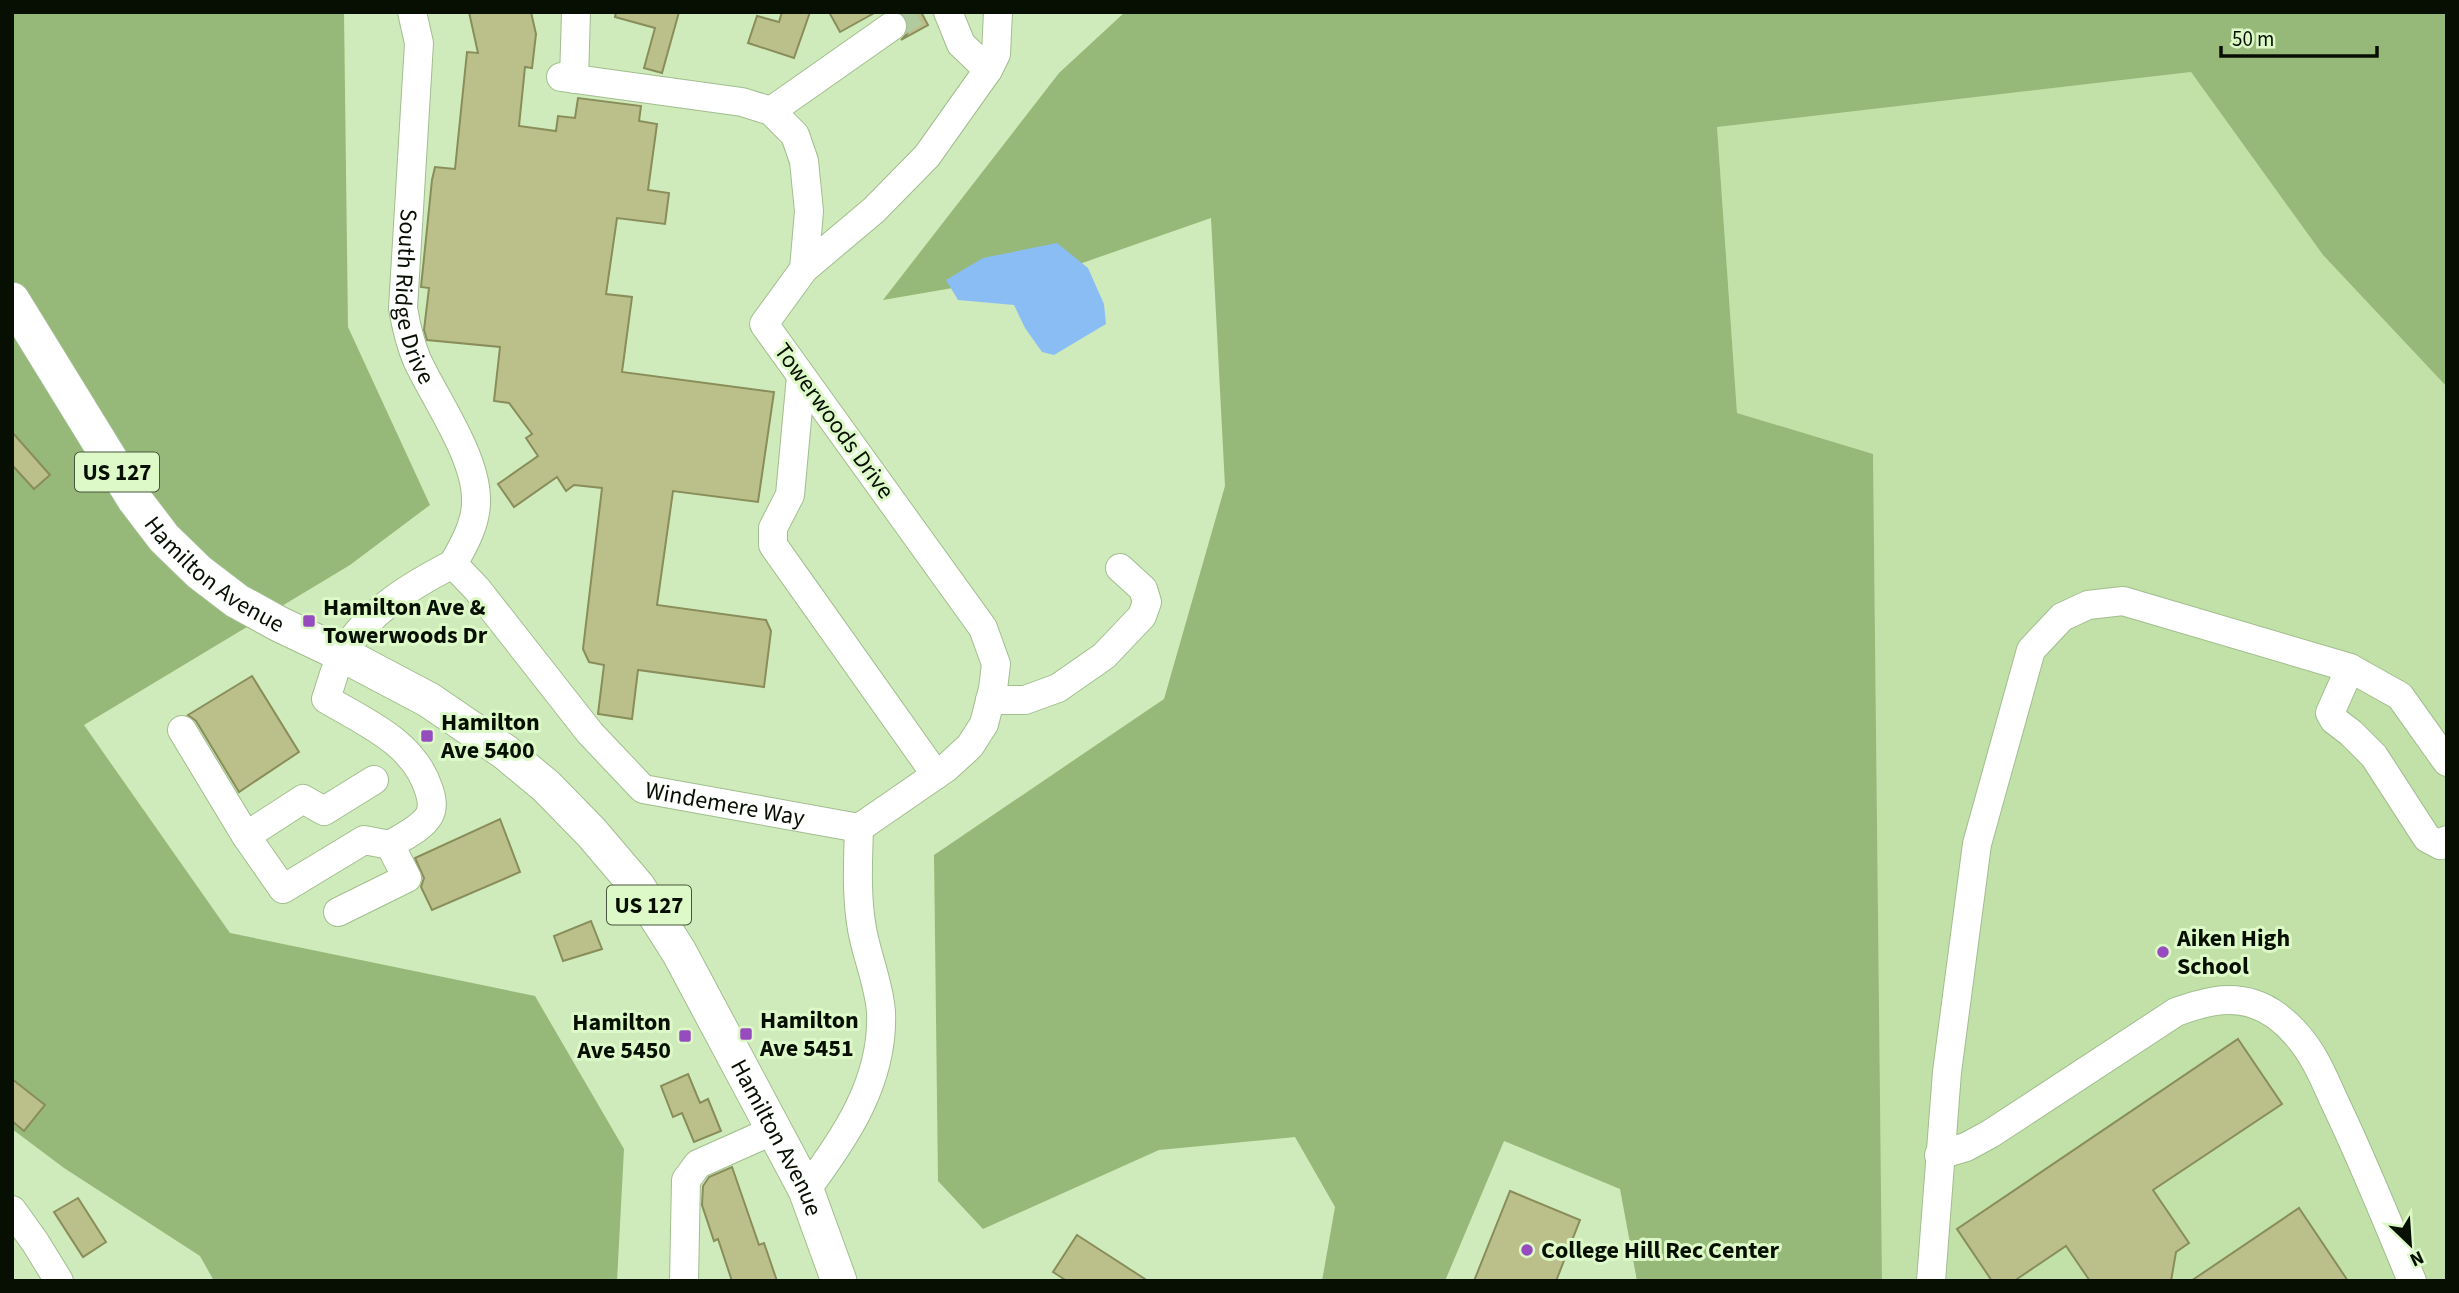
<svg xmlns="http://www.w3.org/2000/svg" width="2459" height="1293" viewBox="0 0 2459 1293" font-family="'Source Sans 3',sans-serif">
	<rect width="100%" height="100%" fill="#d0ebbb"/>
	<polygon fill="#c1e1a9" points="2191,72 2323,255 2447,387 2447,1281 1882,1281 1873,455 1737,413 1717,127"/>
	<g fill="#96b979">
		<polygon points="12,12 344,12 348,327 430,505 350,565 84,725 230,933 535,996 624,1149 617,1281 214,1281 200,1256 64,1168 12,1129"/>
		<polygon points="1125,12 2447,12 2447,387 2323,255 2191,72 1717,127 1737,413 1873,454 1882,1281 1637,1281 1620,1189 1504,1141 1445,1281 1322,1281 1335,1207 1295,1137 1159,1150 983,1229 938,1181 934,855 1164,699 1225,486 1211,218 1068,268 883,300 1059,73"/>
	</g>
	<polygon fill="#8bbdf5" points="1057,243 1088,268 1104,304 1106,324 1054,355 1042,352 1025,328 1014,305 958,300 946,280 983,258"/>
	<g fill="#bbc08b" stroke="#898d5a" stroke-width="2">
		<polygon points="469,12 531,12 536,34 532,68 525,67 519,126 556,131 558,116 575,118 578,98 641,106 639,121 657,124 648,190 669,193 665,224 617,218 606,294 632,297 622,372 774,392 758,502 673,491 657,605 766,620 771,631 764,687 638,670 632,719 598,714 604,665 589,662 583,649 602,488 574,485 566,491 557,477 514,507 498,484 538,456 526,438 532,434 509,403 494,401 500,347 427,340 424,330 429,288 421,287 432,180 435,167 455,169 467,52 478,53"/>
		<polygon points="616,12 679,12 662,73 644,68 655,28 615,17"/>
		<polygon points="782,12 810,12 794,58 748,43 757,16 779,22"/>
		<polygon points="829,12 876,12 840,32"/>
		<polygon points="901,12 921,12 928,25 901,40 907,34 909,25 906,17"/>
		<polygon points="12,432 50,475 34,489 12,465"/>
		<polygon points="252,676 299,752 239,792 196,721 188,715"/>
		<polygon points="500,819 520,872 432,910 421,887 424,878 415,858"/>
		<polygon points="591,921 602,949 563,961 554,936"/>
		<polygon points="2238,1039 2282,1104 2153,1190 2189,1243 2176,1252 2171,1281 2090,1281 2066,1246 2014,1281 1992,1281 1957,1229"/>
		<polygon points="688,1074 700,1103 708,1099 721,1131 694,1142 682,1113 673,1117 661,1086"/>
		<polygon points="12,1079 45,1105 24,1131 12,1121"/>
		<polygon points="732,1167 759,1245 764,1243 777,1281 732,1281 718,1239 714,1241 702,1205 703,1186 709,1177"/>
		<polygon points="1510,1191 1580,1220 1556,1281 1474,1281"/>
		<polygon points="78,1198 106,1242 83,1257 54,1212"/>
		<polygon points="2299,1208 2348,1281 2191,1281"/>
		<polygon points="1077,1235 1148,1281 1067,1281 1053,1272"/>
	</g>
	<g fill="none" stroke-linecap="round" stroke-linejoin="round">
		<polyline stroke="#b2ca9f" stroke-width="28" stroke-dasharray="28 14" stroke-linecap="butt" points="892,26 915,12"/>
		<g stroke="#a2bd8e" stroke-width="30">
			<g id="minor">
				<path id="s1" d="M412,12l7,31 -16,265c3,18 7,35 14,52 18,39 59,96 59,139 1,23 -12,46 -23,65"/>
				<polyline points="948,12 961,44 988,70"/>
				<polyline points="561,77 742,102 771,111 795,135 804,161 809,211 804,269"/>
				<polyline points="574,79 576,12"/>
				<polyline points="771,111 892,26"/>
				<polyline points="801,376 790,495 773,528 773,545 936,775"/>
				<path id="s2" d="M453,564l24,25 113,144 53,56 216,39"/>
				<polyline points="2350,668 2330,713 2334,720 2351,733 2374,756 2427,838 2440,845 2447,840"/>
				<polyline points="990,700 1025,700 1058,688 1104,656 1142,616 1147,602 1143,589 1120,568"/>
				<path d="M182,730l64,106 37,53 81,-49 26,5c12,-8 37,-19 41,-34 2,-7 0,-15 -2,-21 -15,-48 -63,-67 -103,-91 5,-14 9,-33 17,-46 26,-42 67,-67 110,-89"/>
				<polyline points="859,828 946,768 970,746 984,724 993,689 996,664 983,628 764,324 804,269 874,210 927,156 988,70 996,54 998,12"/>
				<polyline points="246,836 303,799 324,811 374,780"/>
				<polyline points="338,912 407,878 390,845"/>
				<path d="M1939,1155l27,-8 24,-13 186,-122c25,-9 51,-17 78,-8 16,5 32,18 43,31 19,21 29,49 41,74 27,57 50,114 74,172"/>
				<path d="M806,1190c39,-52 78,-109 75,-178 -2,-28 -14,-55 -19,-83 -6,-34 -4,-68 -3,-101"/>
				<polyline points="12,1210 35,1242 59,1281"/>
				<polyline points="684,1281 686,1180 698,1164 774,1130"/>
				<polyline points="1931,1281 1947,1072 1977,844 2031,650 2062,617 2088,605 2123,601 2350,668 2400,696 2447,762"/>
			</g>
		</g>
		<g stroke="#a2bd8e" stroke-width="37">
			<g id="major">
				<path id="s3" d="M12,300l123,200 29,38 35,34 38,29 42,23 63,30 87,46 76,52 41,34 45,46 46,54 42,66 127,238 33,91"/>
			</g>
		</g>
		<use href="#minor" stroke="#fff" stroke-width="28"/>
		<use href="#major" stroke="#fff" stroke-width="35"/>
	</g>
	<g fill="#964bbe" stroke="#ddf9c8" stroke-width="2.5">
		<rect x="302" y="614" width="14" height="14" rx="3.5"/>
		<rect x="420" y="729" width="14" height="14" rx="3.5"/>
		<circle cx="2163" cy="952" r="7"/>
		<rect x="739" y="1027" width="14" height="14" rx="3.5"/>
		<rect x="678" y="1029" width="14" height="14" rx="3.5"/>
		<circle cx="1527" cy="1250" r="7"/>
	</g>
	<g text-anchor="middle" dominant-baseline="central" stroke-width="6" stroke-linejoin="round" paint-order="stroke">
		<g fill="#ddf9c8" stroke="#47553d" stroke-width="2">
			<rect x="75" y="452.5" width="84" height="39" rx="5"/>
			<rect x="607" y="885.5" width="84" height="39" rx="5"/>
		</g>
		<g font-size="23" font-weight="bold" fill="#070f02">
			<text x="117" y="472">US 127</text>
			<text x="649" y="905">US 127</text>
		</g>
		<g font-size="24" fill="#070f02" stroke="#ddf9c8">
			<text stroke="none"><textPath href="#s1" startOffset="287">South Ridge Drive</textPath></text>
			<text transform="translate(834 421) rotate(54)">Towerwoods Drive</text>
			<text stroke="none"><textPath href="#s3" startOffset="345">Hamilton Avenue</textPath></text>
			<text stroke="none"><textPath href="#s2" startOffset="378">Windemere Way</textPath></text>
			<text stroke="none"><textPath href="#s3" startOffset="1164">Hamilton Avenue</textPath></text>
		</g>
		<g font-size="24" font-weight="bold" fill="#070f02" stroke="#ddf9c8" text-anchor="start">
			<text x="323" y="607">Hamilton Ave &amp;<tspan x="323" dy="28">Towerwoods Dr</tspan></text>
			<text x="441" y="722">Hamilton<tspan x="441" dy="28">Ave 5400</tspan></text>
			<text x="2177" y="938">Aiken High<tspan x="2177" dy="28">School</tspan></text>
			<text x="760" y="1020">Hamilton<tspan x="760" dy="28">Ave 5451</tspan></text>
			<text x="671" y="1022" text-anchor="end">Hamilton<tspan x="671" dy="28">Ave 5450</tspan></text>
			<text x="1541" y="1250">College Hill Rec Center</text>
		</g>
	</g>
	<rect width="2459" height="1293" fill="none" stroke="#070f02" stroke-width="28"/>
	<g transform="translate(2410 1244) rotate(155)" stroke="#ddf9c8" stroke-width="5" paint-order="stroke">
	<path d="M0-5L12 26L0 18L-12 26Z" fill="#070f02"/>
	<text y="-10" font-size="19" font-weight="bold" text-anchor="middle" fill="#070f02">N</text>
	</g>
	<path d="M2221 46v10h156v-10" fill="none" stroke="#070f02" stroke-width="3.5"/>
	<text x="2232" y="46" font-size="21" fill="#070f02" stroke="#ddf9c8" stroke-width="5" paint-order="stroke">50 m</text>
</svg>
